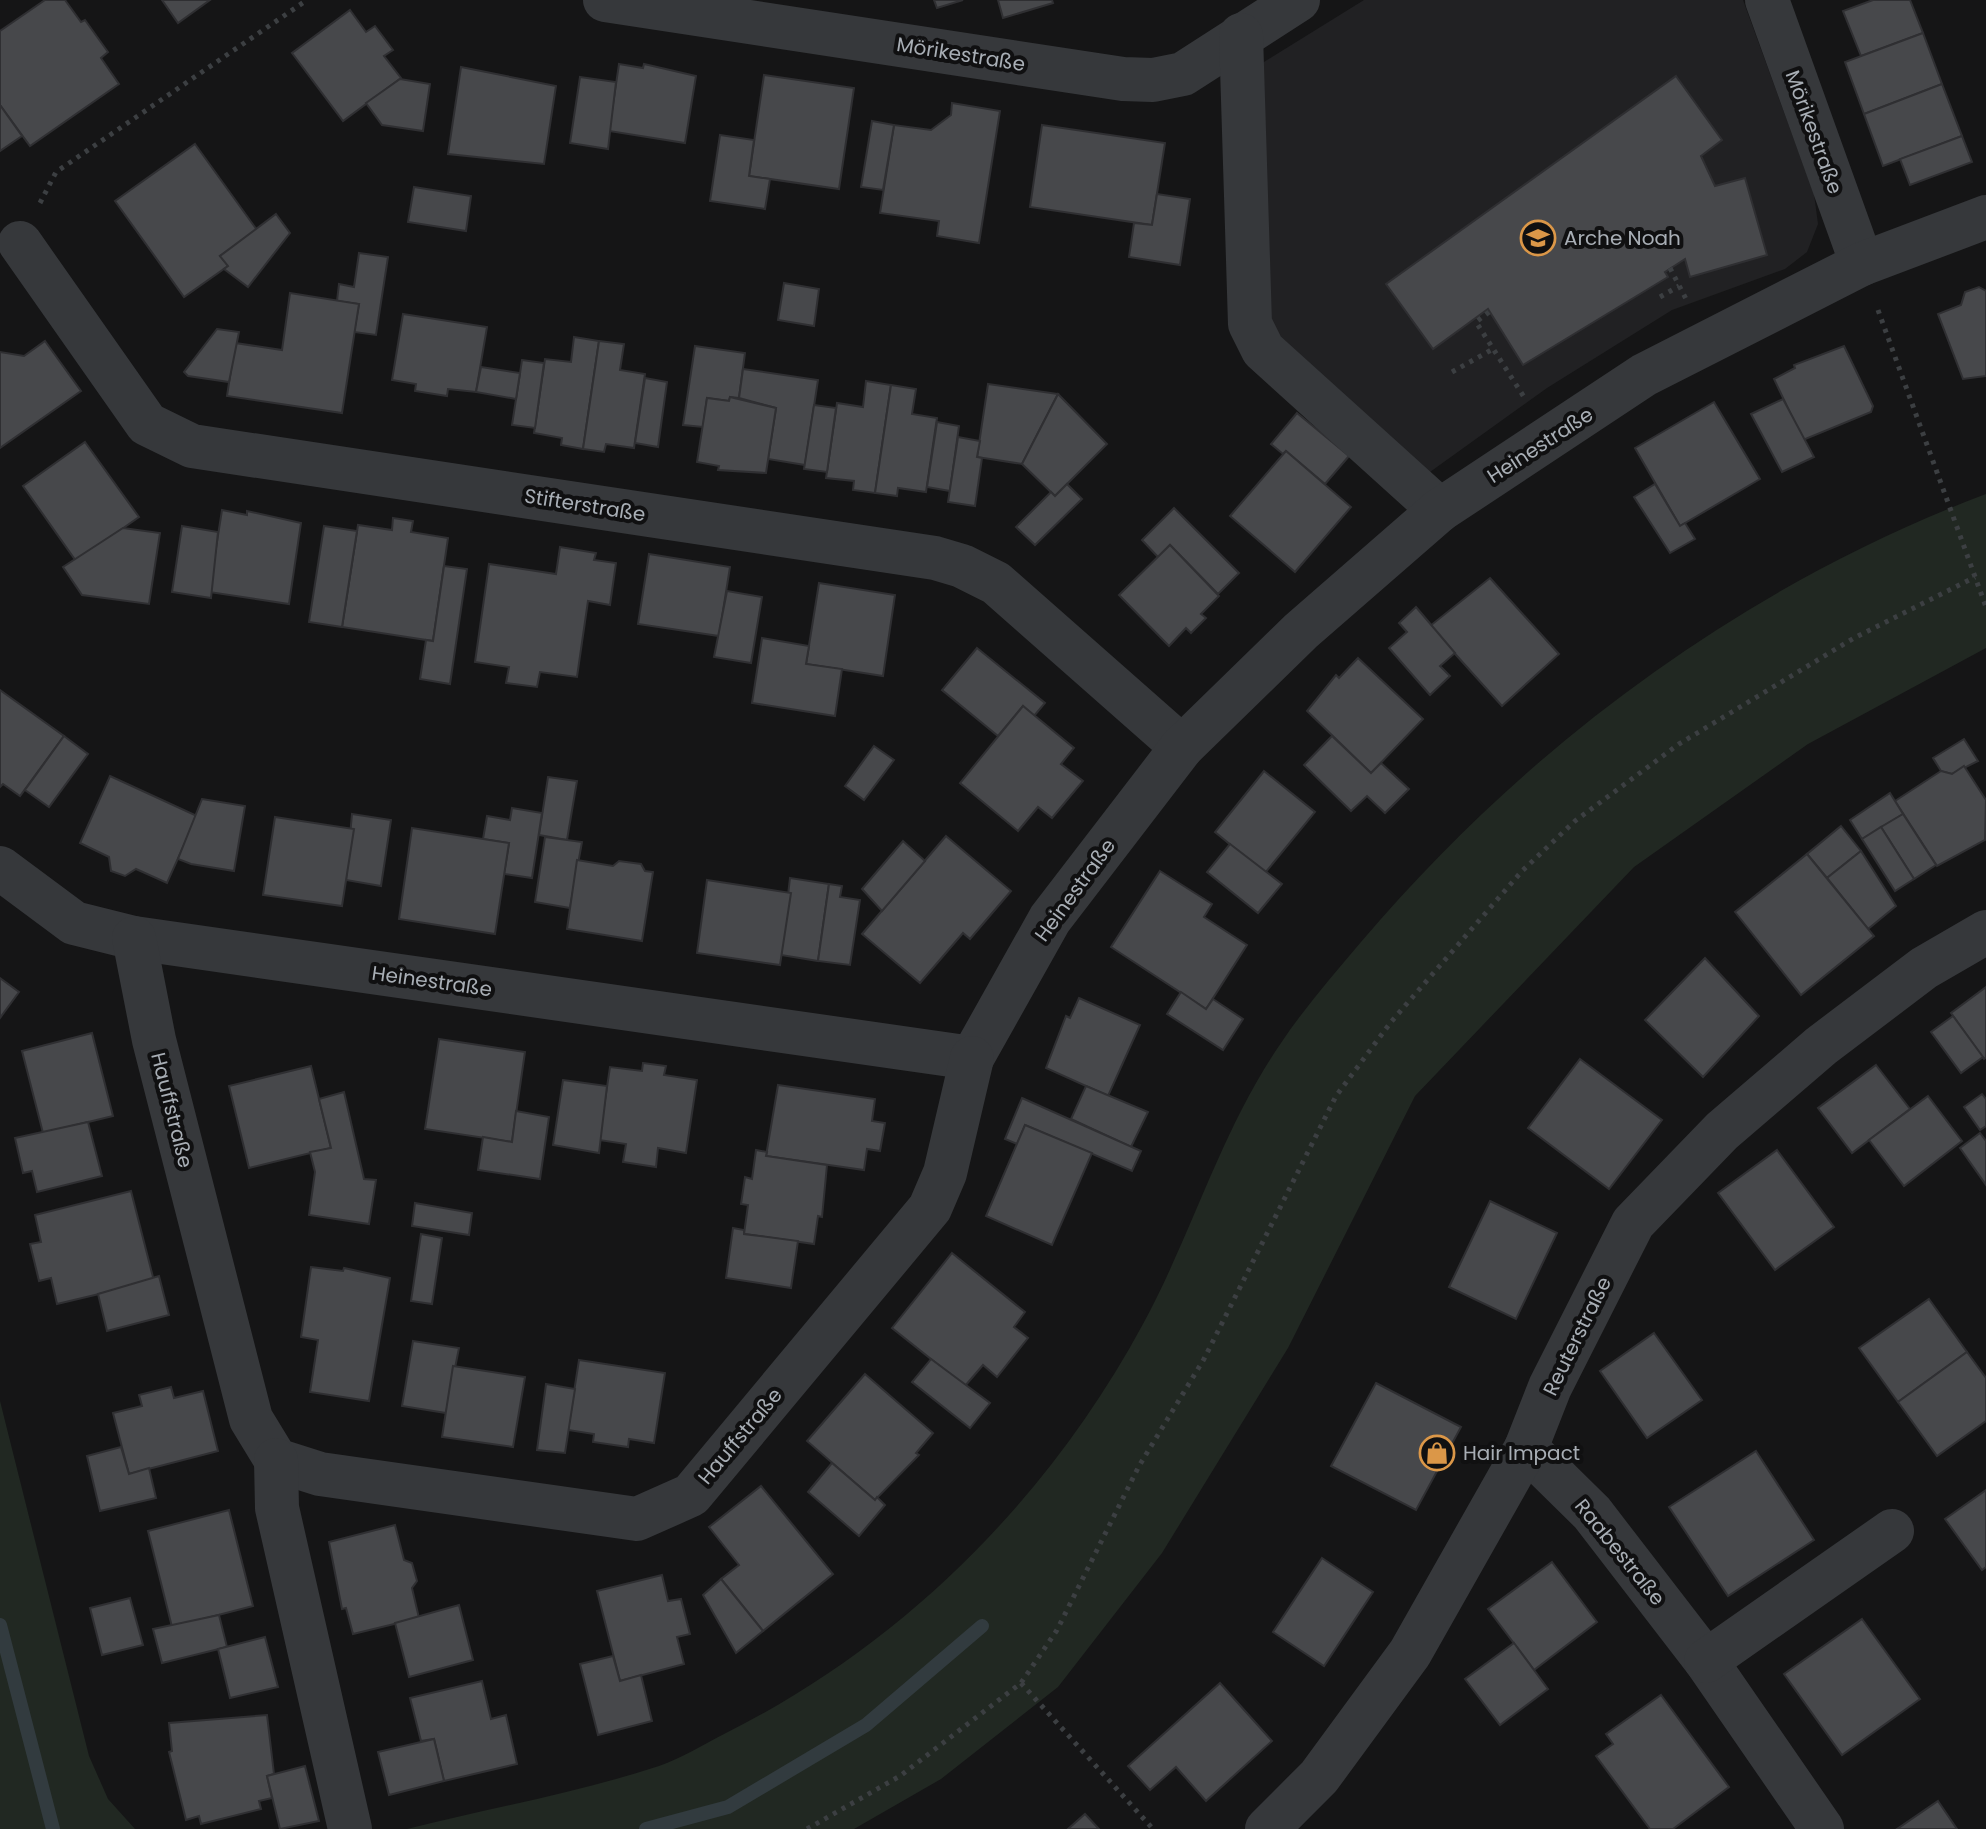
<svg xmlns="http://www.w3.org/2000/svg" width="1986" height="1829" viewBox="0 0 1986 1829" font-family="Poppins,sans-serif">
	<rect width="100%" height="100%" fill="#151516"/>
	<polygon fill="#212123" points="1364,0 1743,0 1814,194 1818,224 1807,252 1785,269 1672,310 1547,388 1423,477 1280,351 1264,300 1259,65"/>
	<g fill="#212822">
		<path d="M1986,494v154l-178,96 -174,123 -219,229 -127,252 -126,205 -104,134 -117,92 -87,50h-447c83,-21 170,-36 252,-63 23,-8 45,-22 67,-33 178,-89 323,-235 417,-409 50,-92 78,-194 138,-281 24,-36 53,-69 80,-101 168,-198 382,-356 625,-448z"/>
		<polygon points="0,1401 89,1756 108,1799 135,1829 0,1829"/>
	</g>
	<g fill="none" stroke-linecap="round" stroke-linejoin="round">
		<g stroke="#323b3f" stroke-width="14">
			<polyline points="0,1625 53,1829"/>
			<polyline points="646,1829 728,1807 866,1725 982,1626"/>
		</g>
	</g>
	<g fill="#47484b" stroke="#2f2f32" stroke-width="2">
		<polygon points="45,0 65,0 81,22 85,20 108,52 101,58 119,84 30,146 0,105 0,31"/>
		<polygon points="162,0 210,0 178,23"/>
		<polygon points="934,0 963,0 937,8"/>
		<polygon points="998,0 1052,0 1053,3 1003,18"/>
		<polygon points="1873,0 1910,0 1923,33 1861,56 1843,11"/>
		<polygon points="350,10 366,32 375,26 393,50 384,56 401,78 343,121 292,53"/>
		<polygon points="1923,33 1942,84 1864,114 1845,62"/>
		<polygon points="619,64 643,68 644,64 696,76 685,143 609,131"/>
		<polygon points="461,67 556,86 544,164 448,154"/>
		<polygon points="764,75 854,88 839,189 749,176"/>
		<polygon points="1676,76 1722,140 1701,156 1715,186 1745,178 1767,255 1690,277 1685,259 1665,272 1668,277 1523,365 1488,309 1433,349 1386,284"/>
		<polygon points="580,77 616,82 608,149 570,143"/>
		<polygon points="400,79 430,84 423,131 382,125 366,103"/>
		<polygon points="1942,84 1962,136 1883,166 1864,114"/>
		<polygon points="952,103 1000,111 979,243 937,236 939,221 880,213 894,125 931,130 951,115"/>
		<polygon points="0,105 22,136 0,151"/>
		<polygon points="872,121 894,125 883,190 861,187"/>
		<polygon points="1042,125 1165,143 1152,225 1030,207"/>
		<polygon points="720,135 754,140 749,176 770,179 765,209 710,201"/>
		<polygon points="1962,136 1972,162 1910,185 1900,159"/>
		<polygon points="195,144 257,230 220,256 228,266 184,297 115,201"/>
		<polygon points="414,187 471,196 466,231 408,222"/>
		<polygon points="1157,194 1190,199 1180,265 1129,257 1134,223 1152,225"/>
		<polygon points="276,214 290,233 248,287 224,269 228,266 220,256"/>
		<polygon points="359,253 388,257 376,335 354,332 359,304 337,301 339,284 354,287"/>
		<polygon points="784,283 819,289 814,326 778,320"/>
		<polygon points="1979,287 1986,291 1986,376 1963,379 1938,314 1961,305 1965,292"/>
		<polygon points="290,293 359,304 342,413 227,396 235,343 282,350"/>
		<polygon points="403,314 487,327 476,392 448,389 447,396 415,391 416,384 392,380"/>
		<polygon points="217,329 239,332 229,382 188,376 184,372"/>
		<polygon points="574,337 599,341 583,449 561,445 562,438 534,433 545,359 571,362"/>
		<polygon points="45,341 81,391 0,448 0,352 24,356"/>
		<polygon points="599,341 624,344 620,370 645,374 634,448 606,444 604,452 583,449"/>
		<polygon points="695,346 745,353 739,398 730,397 729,401 707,398 703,427 683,425"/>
		<polygon points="1844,346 1873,406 1871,412 1803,440 1774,379 1795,368 1794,365"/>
		<polygon points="522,360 544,363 535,428 512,425"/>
		<polygon points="481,367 520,373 516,399 476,392"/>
		<polygon points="743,369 818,380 805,465 768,459 776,408 739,398"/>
		<polygon points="645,378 667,382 658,447 635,443"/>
		<polygon points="866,381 891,385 875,493 853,490 854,481 826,478 837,403 863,407"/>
		<polygon points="988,384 1058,394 1022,464 977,457"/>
		<polygon points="891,385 916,389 912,414 937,418 926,492 898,488 897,496 875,493"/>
		<polygon points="1058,394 1107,444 1055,496 1022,464"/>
		<polygon points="730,397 776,408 766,473 718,470 719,466 697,462 707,398 729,401"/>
		<polygon points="1783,399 1814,457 1782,472 1751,414"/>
		<polygon points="1714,402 1760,479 1680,526 1635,448"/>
		<polygon points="814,405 836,408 827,472 804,469"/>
		<polygon points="1297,413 1349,456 1325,484 1286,451 1283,454 1271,444"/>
		<polygon points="937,422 959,426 950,491 927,487"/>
		<polygon points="958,437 980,441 977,457 982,458 975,506 948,502"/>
		<polygon points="85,442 139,517 76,561 23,486"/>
		<polygon points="1286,451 1351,507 1295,572 1230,516"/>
		<polygon points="1067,484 1082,499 1035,545 1016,527 1051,492 1055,496"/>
		<polygon points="1655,484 1680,526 1685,523 1695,539 1670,553 1634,497"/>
		<polygon points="1174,508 1239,573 1218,594 1170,545 1158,557 1142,540"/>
		<polygon points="222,510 247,515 247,511 301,523 289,604 209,592"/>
		<polygon points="393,518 413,521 411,532 448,538 433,641 342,627 358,525 392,530"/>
		<polygon points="182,526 218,532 211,598 172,592"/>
		<polygon points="324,526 357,531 342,627 309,622"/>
		<polygon points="123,528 160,533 149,604 82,595 63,567"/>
		<polygon points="1170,545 1219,596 1201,614 1206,618 1191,633 1186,628 1169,646 1119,595"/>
		<polygon points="560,547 596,553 594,560 616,563 610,605 588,601 577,677 540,672 537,687 506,683 509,667 475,662 489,564 556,574"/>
		<polygon points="649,554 730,567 719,636 638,624"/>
		<polygon points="444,566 467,569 450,684 420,679 426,640 433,641"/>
		<polygon points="1490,578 1559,654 1502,706 1430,626"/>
		<polygon points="819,583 895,595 883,676 806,664"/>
		<polygon points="727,591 762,597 751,663 714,657"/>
		<polygon points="1416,607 1455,653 1440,666 1450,676 1430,695 1389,648 1407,632 1399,623"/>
		<polygon points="762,638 809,646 806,664 842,669 835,716 752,703"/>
		<polygon points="977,648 1045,703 1034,716 1023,706 998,736 942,690"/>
		<polygon points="1358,658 1423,719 1371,773 1307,711 1336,675 1339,678"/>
		<polygon points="0,690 64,736 20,796 3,784 0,787"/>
		<polygon points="1023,706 1074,748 1061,764 1083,781 1052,818 1038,807 1018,831 960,783"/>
		<polygon points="64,736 88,754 49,807 25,790"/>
		<polygon points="1332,736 1371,773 1381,763 1409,789 1385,813 1367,796 1351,811 1304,765"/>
		<polygon points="1964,739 1978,761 1952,774 1941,771 1933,758"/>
		<polygon points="874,746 894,760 864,800 845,786"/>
		<polygon points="1964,766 1986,800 1985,840 1937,866 1895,801 1941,771 1952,774"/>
		<polygon points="1264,771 1315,812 1265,873 1215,832"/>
		<polygon points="110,776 197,816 167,883 136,869 125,876 111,871 109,857 80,843"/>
		<polygon points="548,777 577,781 567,840 539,835"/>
		<polygon points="1890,793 1903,814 1862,839 1850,820"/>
		<polygon points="202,799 245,806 234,871 191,864 178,859"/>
		<polygon points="512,808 542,813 532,878 504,874 509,843 483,839 487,816 510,820"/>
		<polygon points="352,814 391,820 381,886 346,880"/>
		<polygon points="1903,814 1936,865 1914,879 1881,827"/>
		<polygon points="275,817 354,829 342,906 263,895"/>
		<polygon points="1841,826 1861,851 1827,878 1807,854"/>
		<polygon points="1881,827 1914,879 1895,891 1862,839"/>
		<polygon points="412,828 509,843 495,934 399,919"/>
		<polygon points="946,836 1011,891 970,939 963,933 920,983 862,934"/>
		<polygon points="545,837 582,842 570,908 535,902"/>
		<polygon points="903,841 925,861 882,911 862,889"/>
		<polygon points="1230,844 1282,884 1258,913 1207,872"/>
		<polygon points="1861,851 1896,906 1868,929 1827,878"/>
		<polygon points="1807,854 1874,936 1801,995 1735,912"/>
		<polygon points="577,860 613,866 619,861 641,864 645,871 653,872 642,941 567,929"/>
		<polygon points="1160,871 1212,904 1204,917 1247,945 1206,1009 1111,947"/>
		<polygon points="790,878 829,884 818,961 781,955"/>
		<polygon points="707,880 791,893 780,965 697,953"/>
		<polygon points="829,884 842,886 840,897 860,900 850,965 818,961"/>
		<polygon points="1705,958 1759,1016 1703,1077 1645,1020"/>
		<polygon points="0,978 19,992 0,1018"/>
		<polygon points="1986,987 1986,1057 1984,1059 1951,1013"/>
		<polygon points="1181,992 1206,1009 1213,999 1243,1019 1223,1050 1167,1014"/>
		<polygon points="1079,998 1140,1025 1108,1096 1046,1068 1066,1016 1070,1018"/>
		<polygon points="1953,1016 1983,1057 1961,1073 1931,1032"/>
		<polygon points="92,1033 113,1116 43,1133 22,1051"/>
		<polygon points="439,1039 525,1052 512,1142 425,1129"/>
		<polygon points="1580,1059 1662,1120 1609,1189 1528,1128"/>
		<polygon points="643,1063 666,1066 664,1075 697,1080 686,1153 658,1148 656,1167 623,1162 626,1144 599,1140 610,1067 642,1071"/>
		<polygon points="1876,1065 1910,1109 1852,1153 1818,1108"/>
		<polygon points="311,1066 331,1148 249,1168 229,1086"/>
		<polygon points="563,1080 607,1086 599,1153 553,1145"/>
		<polygon points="778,1085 875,1099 872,1121 885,1123 880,1151 867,1149 864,1170 766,1156"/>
		<polygon points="1086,1086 1148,1112 1131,1147 1071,1119"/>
		<polygon points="344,1092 364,1179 376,1180 369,1224 309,1215 315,1172 310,1152 331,1148 319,1099"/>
		<polygon points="1982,1094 1986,1099 1986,1126 1980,1130 1964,1107"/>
		<polygon points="1928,1096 1962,1141 1904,1186 1869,1140"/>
		<polygon points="1022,1098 1141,1151 1132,1171 1025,1125 1017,1144 1005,1139"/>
		<polygon points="516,1111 549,1117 540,1179 478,1170 483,1137 512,1142"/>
		<polygon points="88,1122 102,1176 37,1192 32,1171 23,1173 15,1138"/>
		<polygon points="1025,1125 1092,1153 1052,1245 986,1216"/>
		<polygon points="1980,1133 1986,1141 1986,1185 1960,1148"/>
		<polygon points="756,1150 767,1152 766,1156 827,1165 822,1217 818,1216 814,1244 744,1234 748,1205 741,1204 745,1177 752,1179"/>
		<polygon points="1777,1150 1834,1227 1775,1270 1718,1193"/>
		<polygon points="131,1191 154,1281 57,1304 51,1278 39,1281 30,1244 41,1242 35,1215"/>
		<polygon points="1490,1201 1557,1233 1516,1319 1449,1287"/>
		<polygon points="415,1203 472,1213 469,1235 412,1226"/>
		<polygon points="733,1228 744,1230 744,1234 798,1241 791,1288 726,1278"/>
		<polygon points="421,1234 442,1238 432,1304 411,1301"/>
		<polygon points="952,1253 1025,1312 1014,1327 1028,1338 997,1377 983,1365 965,1386 892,1328"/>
		<polygon points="311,1267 343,1271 344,1268 390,1278 369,1401 310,1392 318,1340 301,1337"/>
		<polygon points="159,1276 169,1315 107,1331 98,1294"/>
		<polygon points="1929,1299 1967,1352 1898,1402 1859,1348"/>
		<polygon points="1654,1333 1702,1400 1647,1438 1600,1371"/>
		<polygon points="413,1341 459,1348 446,1413 402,1406"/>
		<polygon points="1967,1352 1986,1378 1986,1421 1937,1456 1898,1402"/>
		<polygon points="931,1359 990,1403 970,1428 912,1382"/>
		<polygon points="579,1360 665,1373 654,1443 629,1439 628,1447 593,1442 594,1434 568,1430"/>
		<polygon points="453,1366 525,1377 513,1447 442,1437"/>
		<polygon points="865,1374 933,1433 916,1453 919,1455 875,1500 807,1441"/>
		<polygon points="1376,1383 1461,1427 1416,1510 1331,1466"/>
		<polygon points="546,1384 575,1389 565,1453 537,1450"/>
		<polygon points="171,1387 174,1398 203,1391 218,1451 129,1474 113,1413 142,1406 139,1395"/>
		<polygon points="121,1447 129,1474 149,1468 156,1498 100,1511 87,1456"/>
		<polygon points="1756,1451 1814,1540 1728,1596 1669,1507"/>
		<polygon points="832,1463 875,1500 877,1497 885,1505 859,1536 808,1492"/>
		<polygon points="761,1486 833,1574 763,1631 721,1579 739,1565 709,1527"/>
		<polygon points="1986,1490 1986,1567 1982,1570 1945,1519"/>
		<polygon points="229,1510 253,1606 172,1627 148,1531"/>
		<polygon points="395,1525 404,1560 412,1563 417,1581 412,1588 419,1618 353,1634 346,1608 342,1609 329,1542"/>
		<polygon points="1322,1558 1373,1592 1324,1666 1273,1632"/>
		<polygon points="1552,1562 1597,1622 1534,1670 1488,1609"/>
		<polygon points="662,1575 668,1601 681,1599 690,1634 677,1637 684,1664 620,1681 597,1591"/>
		<polygon points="721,1579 763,1631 736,1653 703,1595"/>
		<polygon points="130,1598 143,1645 102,1655 90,1608"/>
		<polygon points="459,1605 473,1660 409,1677 395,1623"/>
		<polygon points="219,1615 227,1647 162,1663 153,1629"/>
		<polygon points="1862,1619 1920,1699 1842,1755 1784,1674"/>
		<polygon points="265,1637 278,1687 230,1698 218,1649"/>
		<polygon points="1514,1643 1548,1689 1500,1725 1465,1679"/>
		<polygon points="613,1656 620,1681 641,1675 652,1721 598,1735 580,1664"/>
		<polygon points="482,1681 491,1719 506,1715 517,1764 444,1781 434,1739 421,1741 410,1698"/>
		<polygon points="1220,1683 1272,1741 1206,1801 1176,1767 1150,1790 1128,1766"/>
		<polygon points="1661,1695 1729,1787 1673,1829 1650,1829 1596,1756 1613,1744 1606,1734"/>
		<polygon points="267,1715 274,1774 267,1776 272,1798 259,1801 261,1809 201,1824 199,1816 186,1820 169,1752 172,1751 169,1723"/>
		<polygon points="434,1739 444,1781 389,1795 378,1752"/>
		<polygon points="305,1766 319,1821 280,1829 267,1776"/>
		<polygon points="1938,1801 1957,1829 1897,1829"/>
		<polygon points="1085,1814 1099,1829 1068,1829"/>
	</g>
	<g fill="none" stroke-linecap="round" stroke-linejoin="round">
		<g stroke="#3c3f42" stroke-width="5" stroke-dasharray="4 6" stroke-linecap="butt">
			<polyline points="40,203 56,172 307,0"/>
			<polyline points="1670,268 1686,299"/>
			<polyline points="1660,297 1679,286"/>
			<polyline points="1878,310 1986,607"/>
			<polyline points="1489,312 1476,322 1524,397"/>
			<polyline points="1452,372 1493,349"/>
			<polyline points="1021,1683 1153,1829"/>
			<polyline points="807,1829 900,1776 1021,1683 1057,1630 1139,1466 1204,1359 1336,1096 1391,1022 1522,871 1575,821 1679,744 1854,638 1975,577"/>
		</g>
		<g stroke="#36383b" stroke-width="44">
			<polyline points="605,0 1123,79 1153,80 1183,74 1298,0"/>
			<polyline points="1767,0 1862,264"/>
			<polyline points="1241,35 1250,324 1263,350 1440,510"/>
			<polyline points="20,243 147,424 192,446 935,558 962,566 996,583 1182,747"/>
			<polyline points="0,868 74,923 134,938 972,1058 1050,919 1182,747 1301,631 1440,510 1644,375 1862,264 1986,217"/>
			<polyline points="134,938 154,1040 251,1419 276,1460 320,1474 637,1519 691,1495 930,1208 945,1173 972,1058"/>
			<polyline points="1526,1448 1592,1513 1706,1661 1822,1829"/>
			<polyline points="276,1460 277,1508 350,1829"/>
			<polyline points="1706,1661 1892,1531"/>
			<polyline points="1267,1829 1319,1777 1410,1653 1526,1448 1550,1387 1633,1223 1722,1131 1821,1046 1924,968 1986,932"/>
		</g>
	</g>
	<defs>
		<g id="school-ring" transform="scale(1.8)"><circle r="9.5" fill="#101011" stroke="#db9748" stroke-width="1.5"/><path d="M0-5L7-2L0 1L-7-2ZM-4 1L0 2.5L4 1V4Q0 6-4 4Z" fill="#db9748"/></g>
		<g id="shop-ring" transform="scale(1.8)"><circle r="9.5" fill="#101011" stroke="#db9748" stroke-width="1.5"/><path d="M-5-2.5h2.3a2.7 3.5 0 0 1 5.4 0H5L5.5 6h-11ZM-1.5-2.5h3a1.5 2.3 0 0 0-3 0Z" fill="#db9748"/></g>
	</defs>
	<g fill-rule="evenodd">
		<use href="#school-ring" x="1538" y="238"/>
		<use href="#shop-ring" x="1437" y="1453"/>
	</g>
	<g text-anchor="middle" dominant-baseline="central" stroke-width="8" stroke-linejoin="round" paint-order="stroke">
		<g font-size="20" fill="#a8aeb5" stroke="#101011">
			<text transform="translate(961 54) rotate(9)">Mörikestraße</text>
			<text transform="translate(1814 132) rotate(70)">Mörikestraße</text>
			<text transform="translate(1540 445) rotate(-33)">Heinestraße</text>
			<text transform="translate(585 505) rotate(9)">Stifterstraße</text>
			<text transform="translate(1075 890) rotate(-54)">Heinestraße</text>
			<text transform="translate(432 981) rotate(8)">Heinestraße</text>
			<text transform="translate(172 1110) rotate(76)">Hauffstraße</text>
			<text transform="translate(1577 1336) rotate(-64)">Reuterstraße</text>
			<text transform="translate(740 1436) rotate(-50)">Hauffstraße</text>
			<text transform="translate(1620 1552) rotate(51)">Raabestraße</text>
		</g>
		<g font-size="20" fill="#a8aeb5" stroke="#101011" text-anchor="start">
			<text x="1564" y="238">Arche Noah</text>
			<text x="1463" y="1453">Hair Impact</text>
		</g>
	</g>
</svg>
